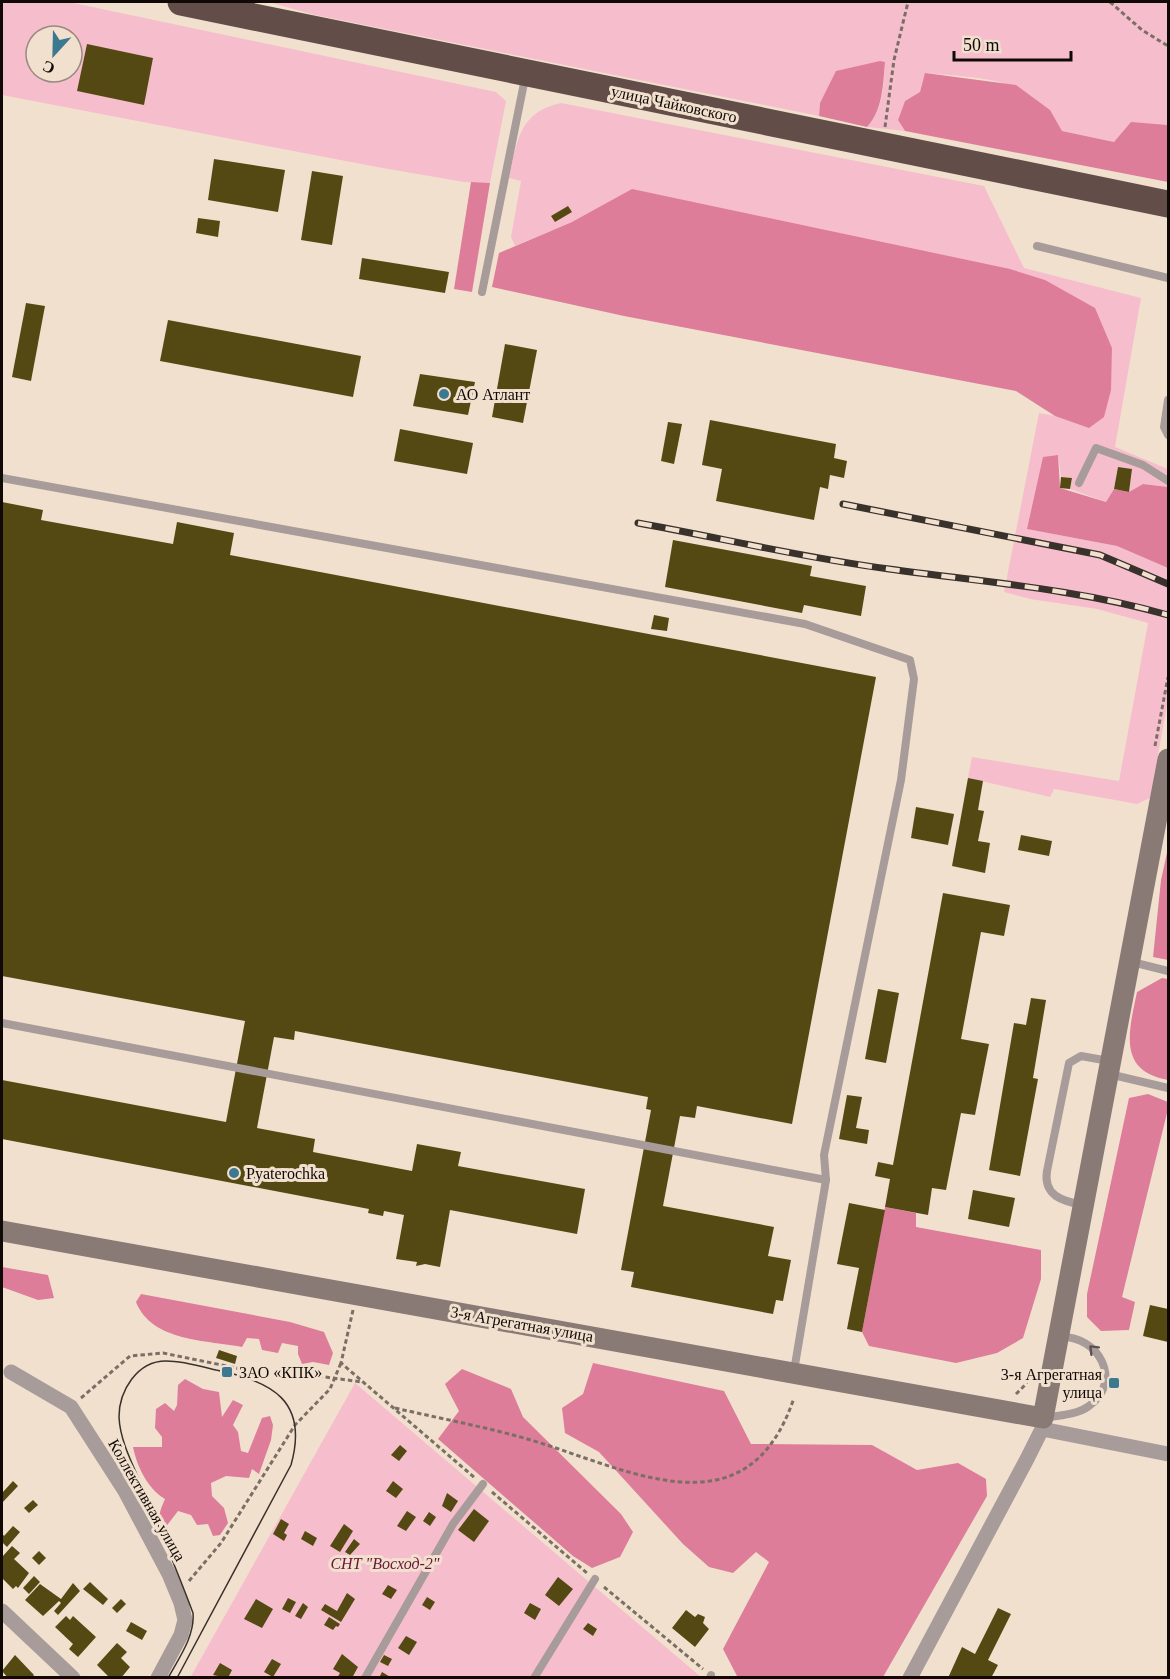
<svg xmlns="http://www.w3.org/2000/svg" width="1170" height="1679" viewBox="0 0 1170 1679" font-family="Georgia,serif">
	<rect width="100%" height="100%" fill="#f2e0cf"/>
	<g fill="#f6becc" fill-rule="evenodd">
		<path d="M2,2h67l427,90 10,9 -16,82 -26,-1 -87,-15 -375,-72zM36,36h36v36h-36z"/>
		<path d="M269,2h899v123l-54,17 -52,-11c-33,-56 -78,-52 -136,-58l-6,20 -15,8 -7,19 7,11 -38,-4c16,-16 17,-44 18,-65l-20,4 -45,37 -1,13 -504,-101z"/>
		<path d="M561,103l423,83 40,82 117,30 -26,149 53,22v18l-25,-3 -14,8 3,-22 -14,-3 -4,22 -8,13 -36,-13 2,-11 -11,-1 -3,-22 -30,74 89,17 51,22v133l-18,97 -13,6 -83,-15 -4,8 -82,-19 4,-21 147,24 29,-158 -51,-14 -67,-10 -26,-7 35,-179 16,3 56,-48 1,-20 -540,-126 -57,24 -4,-9 10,-56 -12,-3c8,-37 10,-66 52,-75z"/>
		<polygon points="355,1383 701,1677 190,1678"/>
	</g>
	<g fill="#dd7d9a">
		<path d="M880,61l5,1c-2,22 -2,48 -18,65l-48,-11 1,-13 16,-32z"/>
		<polygon points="925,73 1016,85 1050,110 1062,131 1114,142 1131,122 1167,125 1168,182 905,131 898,120 905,101 920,92"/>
		<polygon points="471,182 490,183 472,292 454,289"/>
		<polygon points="632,189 1010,269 1045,280 1095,308 1112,348 1111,390 1104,417 1089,428 1055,416 1016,391 624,316 492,287 499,253 572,222"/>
		<polygon points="1058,455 1060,488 1106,502 1114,489 1129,492 1143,484 1168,487 1168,568 1117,546 1027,529 1043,457"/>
		<polygon points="1168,848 1168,960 1153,957 1161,880"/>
		<path d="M1162,978l6,1v101c-51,-9 -39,-49 -31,-88z"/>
		<polygon points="1148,1094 1168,1102 1168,1109 1122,1297 1135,1302 1129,1330 1101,1331 1087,1317 1087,1294 1129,1098"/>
		<polygon points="885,1207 916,1213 916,1227 1041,1250 1041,1279 1023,1338 997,1353 956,1363 869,1346 862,1332"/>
		<polygon points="2,1267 48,1275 54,1298 38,1300 2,1287"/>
		<path d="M141,1294l149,28 34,10 9,21 -4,12 -16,-3 -11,2 -4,-10v-8l-16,-3 -4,10 -16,-3 -3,-11 -12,-1 -5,9c-35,-7 -90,-5 -106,-45z"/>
		<polygon points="593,1363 724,1391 751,1444 872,1445 917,1470 958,1463 986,1479 987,1496 883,1677 737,1676 723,1649 769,1562 756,1552 733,1573 709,1567 683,1544 599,1452 565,1433 562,1408 583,1394"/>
		<polygon points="462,1369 511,1389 523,1417 621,1514 633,1532 620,1557 592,1568 573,1556 438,1439 459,1411 445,1384"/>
		<path d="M185,1379l18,10 16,3 3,25 11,-17 10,5 -10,20 5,7 3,19 7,2 14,-35 8,-2 3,9 -2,15 -12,34 -7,-5 -3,9 -23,-2 -15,7 1,13 12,12 4,15 -8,12 -7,1 -5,-12 -11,1 -6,-10 -13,-4 -13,17c-9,-10 -5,-17 0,-29 -17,-10 -28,-32 -32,-52h29v-10l-7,-9 1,-19 9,-6 9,8 3,-6 1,-20z"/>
	</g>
	<g fill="#544912">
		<polygon points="87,44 153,58 144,105 77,91"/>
		<polygon points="214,159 285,170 278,212 208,200"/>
		<polygon points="312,171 343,176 332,245 301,240"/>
		<polygon points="568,206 572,212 555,222 551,216"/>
		<polygon points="198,218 220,221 218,237 196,233"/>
		<polygon points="362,258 449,272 445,293 359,279"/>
		<polygon points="26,303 45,306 31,381 12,377"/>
		<polygon points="168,320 361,356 353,397 160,361"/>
		<polygon points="505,344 537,350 523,423 492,417"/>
		<polygon points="420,374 475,382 468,415 413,406"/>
		<polygon points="710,420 836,444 834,458 847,461 844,478 830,475 828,489 820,487 814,520 716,501 722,469 702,465"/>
		<polygon points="668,422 682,424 674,464 661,461"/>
		<polygon points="400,429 473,443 467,474 394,461"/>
		<polygon points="1118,467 1132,469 1129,492 1114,489"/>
		<polygon points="1061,477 1072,478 1070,489 1060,488"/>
		<polygon points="2,502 43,510 41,520 173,544 177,522 234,533 230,555 876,677 792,1124 697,1106 695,1118 680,1116 663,1206 774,1227 768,1256 791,1260 783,1301 776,1300 773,1314 631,1287 634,1272 621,1270 651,1110 646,1109 648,1097 295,1031 294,1040 274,1037 257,1128 315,1139 313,1152 412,1171 417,1144 461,1152 458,1166 585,1189 577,1234 450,1210 440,1267 425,1264 416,1266 417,1262 396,1259 404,1215 384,1211 383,1216 368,1213 369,1209 2,1139 2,1080 226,1122 245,1021 2,976"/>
		<polygon points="673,540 812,566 810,576 866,586 861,616 804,605 802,613 665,587"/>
		<polygon points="654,615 669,618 667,631 651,629"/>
		<polygon points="968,778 983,781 978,810 984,811 978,841 990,843 985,873 952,866"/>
		<polygon points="916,807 954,814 948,845 911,838"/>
		<polygon points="1021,835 1052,841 1049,856 1018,850"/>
		<polygon points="943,893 1010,905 1004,936 981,932 961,1039 989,1044 975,1115 961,1113 946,1190 932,1188 928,1215 885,1207 890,1179 875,1176 878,1162 893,1165"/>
		<polygon points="878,989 899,993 886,1063 865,1059"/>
		<polygon points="1031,998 1046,1000 1033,1078 1038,1079 1020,1176 989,1170 1014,1023 1026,1025"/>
		<polygon points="847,1095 862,1097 856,1128 869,1130 867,1144 839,1139"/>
		<polygon points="973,1190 1015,1198 1009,1227 968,1219"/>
		<polygon points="849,1203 885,1210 862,1332 847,1329 859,1268 837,1264"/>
		<polygon points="1150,1305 1168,1309 1168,1342 1143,1336"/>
		<polygon points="219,1350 237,1356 235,1364 216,1358"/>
		<polygon points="400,1445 407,1451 399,1461 391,1455"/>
		<polygon points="13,1481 18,1486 2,1503 2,1493"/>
		<polygon points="393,1481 403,1489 396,1498 386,1491"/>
		<polygon points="447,1493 458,1501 451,1512 442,1506"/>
		<polygon points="33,1500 38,1505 29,1513 24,1508"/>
		<polygon points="474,1509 489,1521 474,1542 458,1530"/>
		<polygon points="407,1511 416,1517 406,1531 397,1526"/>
		<polygon points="429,1512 436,1517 430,1526 423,1521"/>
		<polygon points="281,1519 289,1524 284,1533 287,1535 284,1541 273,1534"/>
		<polygon points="344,1524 353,1531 340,1552 330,1546"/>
		<polygon points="13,1526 20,1532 7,1547 2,1542 2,1533 4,1536"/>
		<polygon points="305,1531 317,1538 313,1546 301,1539"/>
		<polygon points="354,1539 360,1544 350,1555 345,1552"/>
		<polygon points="12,1546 20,1553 14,1559 29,1573 18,1588 16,1586 13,1589 2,1578 2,1557"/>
		<polygon points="39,1551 46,1558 39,1565 32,1558"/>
		<polygon points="34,1576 40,1582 29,1594 23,1588"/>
		<polygon points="558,1577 573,1589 559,1606 545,1595"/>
		<polygon points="90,1582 108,1599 103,1605 83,1589"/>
		<polygon points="73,1583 80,1591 58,1615 54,1611 61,1603 59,1601 43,1616 25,1600 40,1584 61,1599"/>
		<polygon points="388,1585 397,1590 391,1599 382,1594"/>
		<polygon points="347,1593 355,1599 341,1622 321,1610 325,1604 337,1611"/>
		<polygon points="427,1597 435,1602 430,1610 422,1605"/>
		<polygon points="288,1598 296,1602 290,1613 282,1609"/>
		<polygon points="121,1599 126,1604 117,1613 112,1608"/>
		<polygon points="256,1599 273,1609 262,1628 244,1619"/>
		<polygon points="303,1603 308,1607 301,1619 295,1616"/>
		<polygon points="530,1603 541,1609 535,1620 524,1613"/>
		<polygon points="998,1608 1011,1614 988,1660 998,1665 991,1678 948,1678 962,1647 975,1654"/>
		<polygon points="686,1610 695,1617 698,1614 705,1617 703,1623 709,1629 695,1647 672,1628"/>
		<polygon points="66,1616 70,1620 73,1616 96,1637 78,1657 69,1649 73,1644 55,1627"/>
		<polygon points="329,1617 340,1624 338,1627 336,1626 333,1630 324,1625"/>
		<polygon points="131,1622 147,1631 142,1640 126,1631"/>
		<polygon points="588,1623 597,1629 593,1636 583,1629"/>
		<polygon points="406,1636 417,1642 409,1655 398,1648"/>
		<polygon points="117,1643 127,1652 121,1658 130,1667 121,1678 110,1678 97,1665"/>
		<polygon points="342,1654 358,1667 352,1678 337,1678 340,1673 333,1669"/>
		<polygon points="15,1655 34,1675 32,1678 8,1678 2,1671"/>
		<polygon points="384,1655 392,1659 388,1666 380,1662"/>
		<polygon points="272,1659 281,1664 273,1677 264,1672"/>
		<polygon points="220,1663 232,1670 228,1678 213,1675"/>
		<polygon points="382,1672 392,1678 379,1678"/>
	</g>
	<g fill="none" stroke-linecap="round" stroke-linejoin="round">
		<g stroke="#7b6f65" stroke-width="3" stroke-dasharray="4.5 3" stroke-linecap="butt">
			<polyline points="1110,2 1142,30 1168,46"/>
			<polyline points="885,127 894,60 908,2"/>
			<polyline points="1155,746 1168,677"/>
			<polyline points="353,1310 341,1363 475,1478"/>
			<polyline points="1016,1394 1026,1384 1032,1371"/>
			<polyline points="81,1398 130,1356 163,1353 261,1373 295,1373 362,1382"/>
			<path d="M395,1408c43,10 86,18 129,30 99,28 222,102 270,-40"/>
			<polyline points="492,1492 587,1573"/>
			<polyline points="189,1581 221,1543 295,1425 330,1389 341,1363"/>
			<polyline points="604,1587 703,1669"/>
		</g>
		<g stroke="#a79c9a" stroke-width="8">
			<polyline points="1037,246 1168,278"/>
			<polyline points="482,292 525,78"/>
			<polyline points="1168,400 1164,427 1168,435"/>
			<polyline points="2,478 805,624 910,660 914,679 901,780 824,1155 826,1180 794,1371"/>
			<polyline points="1079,483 1096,448 1143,465 1168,481"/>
			<polyline points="1132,962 1168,971"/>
			<polyline points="2,1023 826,1180"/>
			<polyline points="1109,1074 1168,1088"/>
			<path d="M1082,1205c-19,-4 -39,-9 -35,-34l22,-108 12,-7 28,5"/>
			<path d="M1045,1418c14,-3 32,-3 44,-12 35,-25 9,-71 -29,-69"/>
			<polyline points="365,1678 453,1524 483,1484"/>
			<polyline points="534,1678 595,1579"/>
			<polyline points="710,1678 711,1675"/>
		</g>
		<g stroke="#a79c9a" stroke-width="15">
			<polyline points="11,1372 71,1407 125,1491 169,1574 181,1603 185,1620 181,1635 158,1678"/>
			<polyline points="1042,1429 1168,1454"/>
			<polyline points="2,1611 73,1678"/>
			<polyline points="910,1678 1027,1459 1042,1429 1043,1418"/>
		</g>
		<polyline stroke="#8a7a76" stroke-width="21" points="2,1231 1043,1418 1168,759"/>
		<polyline stroke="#624d48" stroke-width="27" points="181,2 1168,204"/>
		<path stroke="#39312b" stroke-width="1.5" d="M168,1678c11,-20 27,-42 25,-65 -16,-43 -34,-85 -51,-127 -9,-21 -22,-45 -23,-69 0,-26 18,-56 47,-56 17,0 34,5 50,9 56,11 93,31 75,95l-114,213"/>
		<g stroke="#39312b" stroke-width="7">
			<g id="rail">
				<polyline points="843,504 1100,555 1168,584"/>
				<path d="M638,523c83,15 167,35 251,46 94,13 189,20 279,46"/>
			</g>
		</g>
		<use href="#rail" stroke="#f2e0cf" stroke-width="4.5" stroke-dasharray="14" stroke-linecap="butt"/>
	</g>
	<defs><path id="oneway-chevron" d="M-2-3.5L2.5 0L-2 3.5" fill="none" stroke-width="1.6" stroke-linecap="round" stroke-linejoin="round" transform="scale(1.5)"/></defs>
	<use stroke="#5c5350" href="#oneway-chevron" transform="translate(1093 1349) rotate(-135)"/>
	<g fill="#3c788f" stroke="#f2e0cf" stroke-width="2">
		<circle cx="444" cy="394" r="6"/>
		<circle cx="234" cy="1173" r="6"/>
		<rect x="221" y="1366" width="12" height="12" rx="3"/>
		<rect x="1108" y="1377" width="12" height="12" rx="3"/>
	</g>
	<g text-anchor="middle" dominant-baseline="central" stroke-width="6" stroke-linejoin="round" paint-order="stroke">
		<g font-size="16" fill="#100a06" stroke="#f2e0cf">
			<text transform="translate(674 104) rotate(12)">улица Чайковского</text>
			<text transform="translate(522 1324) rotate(10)">3-я Агрегатная улица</text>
			<text transform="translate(147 1500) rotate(60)">Коллективная улица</text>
		</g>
		<g font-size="16" fill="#100a06" stroke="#f2e0cf" text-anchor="start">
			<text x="456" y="394">АО Атлант</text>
			<text x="246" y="1173">Pyaterochka</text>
			<text x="239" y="1372">ЗАО «КПК»</text>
			<text x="1102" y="1374" text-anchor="end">3-я Агрегатная<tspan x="1102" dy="18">улица</tspan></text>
		</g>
		<g font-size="16" font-style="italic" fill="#6b1538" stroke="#f2e0cf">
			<text x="385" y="1563">СНТ "Восход-2"</text>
		</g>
	</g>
	<rect width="1170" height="1679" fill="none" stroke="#100a06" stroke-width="6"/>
	<g transform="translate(54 54) rotate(202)"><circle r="28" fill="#f2e0cf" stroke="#988a7f" stroke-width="1.5"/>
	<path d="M0-4.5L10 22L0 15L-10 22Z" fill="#3c788f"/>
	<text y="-9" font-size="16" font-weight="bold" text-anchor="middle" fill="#100a06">С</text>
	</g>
	<path d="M954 51v9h117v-9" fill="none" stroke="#100a06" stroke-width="3"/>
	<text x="963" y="51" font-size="18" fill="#100a06" stroke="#f2e0cf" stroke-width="4.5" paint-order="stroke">50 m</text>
</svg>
